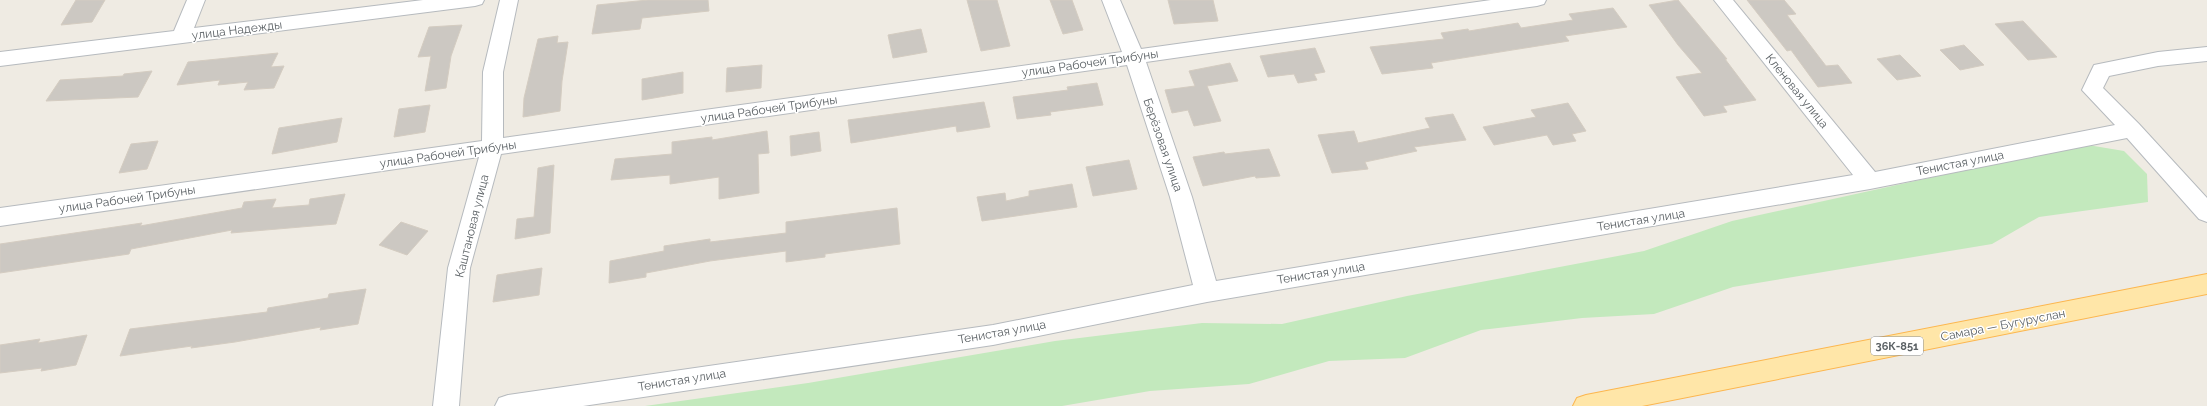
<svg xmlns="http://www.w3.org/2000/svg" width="2207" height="406" viewBox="0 0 2207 406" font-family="Raleway,sans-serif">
	<rect width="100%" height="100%" fill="#efebe3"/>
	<polygon fill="#c3e9bd" points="2088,145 2124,151 2147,174 2148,202 2039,217 1992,244 1733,287 1654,314 1582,318 1481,330 1405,358 1329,361 1249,384 1150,391 1062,406 645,406 808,383 1055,341 1202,323 1282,324 1407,296 1644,251 1732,221 2039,154"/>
	<g fill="#ccc8c2" stroke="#d4ccc1">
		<polygon points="76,0 105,0 92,22 61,25"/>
		<polygon points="648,0 708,0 709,11 642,18 640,29 592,34 597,5"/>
		<polygon points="967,0 997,0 1010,46 981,51"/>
		<polygon points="1050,0 1072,0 1083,30 1063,34"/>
		<polygon points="1168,0 1213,0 1218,21 1174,24"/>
		<polygon points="1678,0 1727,59 1725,59 1756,100 1723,106 1727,112 1704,116 1676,77 1702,73 1678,45 1649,5"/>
		<polygon points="1747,0 1784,0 1796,14 1787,15 1826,66 1838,65 1852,83 1818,87 1791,50 1787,51"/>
		<polygon points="1613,8 1627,27 1565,36 1569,41 1431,63 1433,68 1382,74 1370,47 1444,39 1441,33 1468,29 1469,31 1518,23 1521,28 1573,20 1569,14"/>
		<polygon points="2023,21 2057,57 2028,60 1995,24"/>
		<polygon points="462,25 451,56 446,88 425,91 431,56 418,57 429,27"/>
		<polygon points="921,29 927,52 893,58 888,35"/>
		<polygon points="558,36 557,43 568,42 562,81 560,111 523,117 524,98 538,39"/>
		<polygon points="1964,45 1984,65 1960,70 1940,50"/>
		<polygon points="1315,48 1325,72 1314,74 1317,80 1298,83 1294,74 1268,77 1260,56"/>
		<polygon points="278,53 271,67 284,66 274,88 244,90 248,82 218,85 220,80 177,85 188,62"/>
		<polygon points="1900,55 1921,76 1897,80 1877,59"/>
		<polygon points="1230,63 1238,81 1207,86 1221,121 1194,126 1188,110 1172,113 1165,90 1195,86 1189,71"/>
		<polygon points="762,65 761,88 726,92 727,68"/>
		<polygon points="152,71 138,97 46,101 60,80 123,76 124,74"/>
		<polygon points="683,72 683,93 642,100 642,79"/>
		<polygon points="1097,83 1103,105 1050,112 1051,115 1017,119 1013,97 1068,90 1067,87"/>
		<polygon points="984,102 990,127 957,132 956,126 851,143 848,120"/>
		<polygon points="1568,103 1586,131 1572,134 1576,141 1553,145 1547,135 1494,145 1483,127 1536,117 1531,110"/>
		<polygon points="430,105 425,132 394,137 399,109"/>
		<polygon points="1453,114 1466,140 1414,147 1417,151 1365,162 1368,169 1332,173 1318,135 1354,131 1358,143 1430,128 1425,118"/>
		<polygon points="342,118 337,142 272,154 279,128"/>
		<polygon points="767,131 769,153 758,154 759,193 719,199 719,177 670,184 670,175 611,180 615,159 672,154 672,142 712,137 712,140"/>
		<polygon points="819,132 821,151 791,156 790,136"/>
		<polygon points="158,141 147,169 119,173 131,144"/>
		<polygon points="1269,149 1280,176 1256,178 1255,176 1203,186 1193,157 1224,152 1225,154"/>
		<polygon points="1129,160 1137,189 1093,196 1086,167"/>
		<polygon points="554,165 550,233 515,239 517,219 534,217 538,168"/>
		<polygon points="1072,184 1077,207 982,221 977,197 1005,193 1006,201 1029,196 1029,191"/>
		<polygon points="345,194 336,224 231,233 232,230 131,249 129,254 0,273 0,244 142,223 140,226 242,208 244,202 276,199 272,208 309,205 310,199"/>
		<polygon points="897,208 900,244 825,254 825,257 786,262 786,251 710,261 646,273 646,277 609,283 610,261 664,251 664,246 710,239 710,242 786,233 786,222"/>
		<polygon points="401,222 428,231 407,255 379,245"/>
		<polygon points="542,268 539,295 493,302 497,275"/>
		<polygon points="366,289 358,324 320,330 321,327 235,342 191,348 192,346 120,356 130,329 267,312 268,308 328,298 329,294"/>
		<polygon points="87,335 76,365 41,371 42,368 0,373 0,345 40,339 38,343"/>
	</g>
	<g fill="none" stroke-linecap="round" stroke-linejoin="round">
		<g stroke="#b6babe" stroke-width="2">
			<g id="street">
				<polygon points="187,0 205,0 194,28 423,0 484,0 482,4 475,6 0,66 0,52 174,31"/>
				<polygon points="500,0 518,0 503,72 503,138 1122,52 1102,0 1120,0 1141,49 1491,0 1546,0 1544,4 1537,6 1146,62 1192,197 1216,281 1853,175 1714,0 1733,0 1875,172 2115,125 2082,90 2094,65 2158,52 2207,47 2207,61 2158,66 2109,76 2103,88 2139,124 2207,198 2207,222 2199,219 2127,138 1870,189 1207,302 993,345 583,406 495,406 499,398 508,395 993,325 1193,285 1170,197 1127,65 501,154 470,268 459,406 433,406 448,268 479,157 0,226 0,208 482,141 483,72"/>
			</g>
		</g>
		<g stroke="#fcb64e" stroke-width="2">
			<polygon id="primary" points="2207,274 2207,294 1642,406 1573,406 1577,398 1586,395"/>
		</g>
		<use href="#street" fill="#fff" fill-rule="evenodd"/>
		<use href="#primary" fill="#ffe6a8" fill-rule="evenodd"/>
	</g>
	<g text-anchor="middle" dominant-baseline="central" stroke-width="3" stroke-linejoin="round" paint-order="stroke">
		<rect fill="#fff" stroke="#8c9093" stroke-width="1" x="1871" y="337" width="52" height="18" rx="3"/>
		<g font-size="11" font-weight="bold" fill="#5b6165">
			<text x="1897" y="346">36К-851</text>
		</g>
		<g font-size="12" fill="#5b6165" stroke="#fff">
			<text transform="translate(237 30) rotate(-7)">улица Надежды</text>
			<text transform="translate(1090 63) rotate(-8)">улица Рабочей Трибуны</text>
			<text transform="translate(1797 91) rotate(51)">Кленовая улица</text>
			<text transform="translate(769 109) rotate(-8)">улица Рабочей Трибуны</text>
			<text transform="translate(1163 145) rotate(71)">Берёзовая улица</text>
			<text transform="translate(448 154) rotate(-8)">улица Рабочей Трибуны</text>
			<text transform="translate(1960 163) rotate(-11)">Тенистая улица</text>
			<text transform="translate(127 199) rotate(-8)">улица Рабочей Трибуны</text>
			<text transform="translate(1641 220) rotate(-9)">Тенистая улица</text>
			<text transform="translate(472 226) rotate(-76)">Каштановая улица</text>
			<text transform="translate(1321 273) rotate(-9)">Тенистая улица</text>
			<text transform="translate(2003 325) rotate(-11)">Самара — Бугуруслан</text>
			<text transform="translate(1002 332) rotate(-10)">Тенистая улица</text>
			<text transform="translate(682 380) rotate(-9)">Тенистая улица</text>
		</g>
	</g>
</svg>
